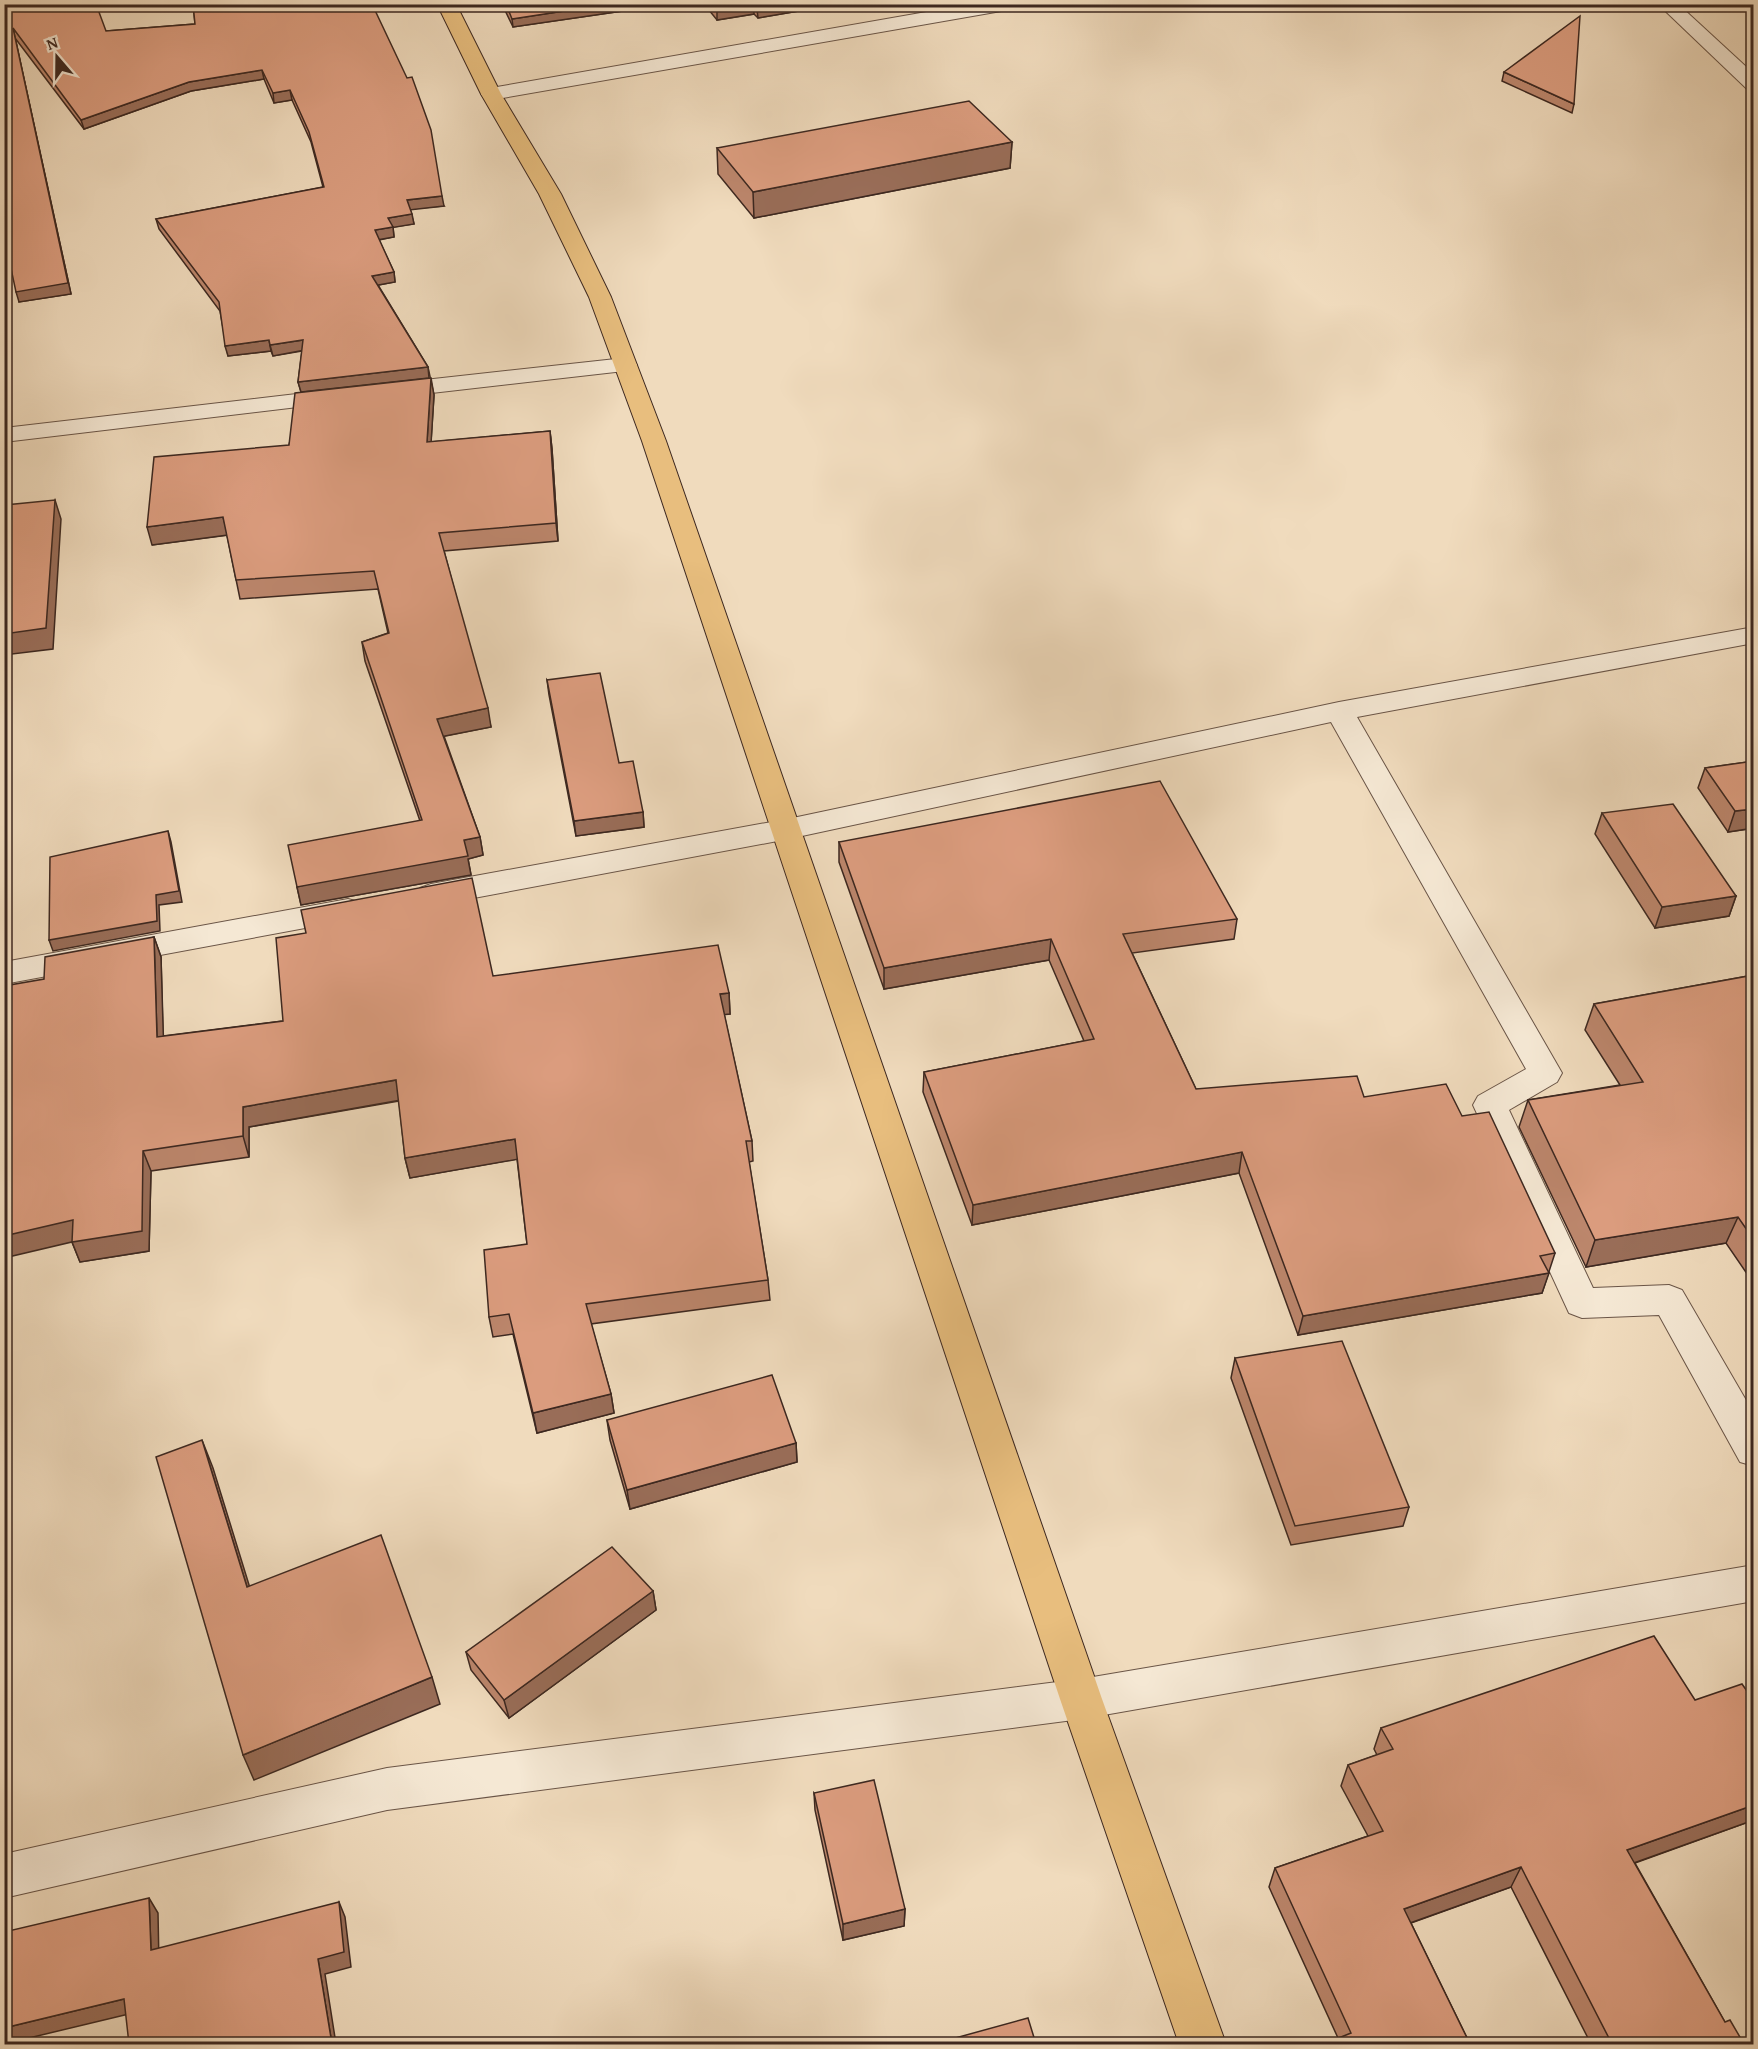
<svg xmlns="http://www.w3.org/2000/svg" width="1758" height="2049" viewBox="0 0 1758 2049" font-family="'Gentium Book Plus',serif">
	<rect width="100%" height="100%" fill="#f0dbbd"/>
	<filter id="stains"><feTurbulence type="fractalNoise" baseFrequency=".00333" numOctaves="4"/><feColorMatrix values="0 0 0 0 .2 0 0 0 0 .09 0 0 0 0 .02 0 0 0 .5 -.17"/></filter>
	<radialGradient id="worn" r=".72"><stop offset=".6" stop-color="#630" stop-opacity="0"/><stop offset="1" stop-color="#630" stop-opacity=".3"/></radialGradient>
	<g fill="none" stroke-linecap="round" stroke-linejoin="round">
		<g stroke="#6a5547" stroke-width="2">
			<g id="street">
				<polygon points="972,4 1016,4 1007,10 491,100 484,98 481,94 484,90 491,88"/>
				<polygon points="1658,4 1678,4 1754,74 1754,91 1747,89"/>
				<polygon points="625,358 633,360 637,365 633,370 388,398 379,396 376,391 379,386 388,384"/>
				<polygon points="339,389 348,391 351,396 348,401 4,442 4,428"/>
				<polygon points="1754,627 1754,643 1357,717 1562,1073 1557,1082 1509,1110 1593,1288 1669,1285 1682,1290 1754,1414 1754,1466 1740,1462 1659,1315 1582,1318 1569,1313 1473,1105 1478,1096 1526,1069 1331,722 788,839 431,906 420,902 415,895 420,888 431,884 788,819 1339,702"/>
				<polygon points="348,899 359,902 364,910 359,918 4,984 4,962"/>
				<polygon points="1754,1565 1754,1601 1081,1719 387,1810 4,1898 4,1854 387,1768 1081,1679"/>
			</g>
		</g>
		<g stroke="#3d2820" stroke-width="2">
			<polygon id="primary" points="437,4 456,4 501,94 561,194 611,297 666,441 1102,1699 1226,2044 1179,2044 1060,1699 642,441 589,297 539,194 481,94"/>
		</g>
		<use href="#street" fill="#f5e8d4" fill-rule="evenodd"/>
		<use href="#primary" fill="#e8be7e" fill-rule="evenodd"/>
	</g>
	<g fill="#bc866c" stroke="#3d2820" stroke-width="1.5">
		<polygon points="4,4 106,31 195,24 193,4 444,206 410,209 414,224 393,227 394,237 379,240 394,272 395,282 378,285 428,367 434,395 431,442 550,431 552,449 558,541 444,551 491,727 444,736 480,837 483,855 468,859 471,875 301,905 297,887 420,821 365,661 362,642 388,633 378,589 240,599 227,535 152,545 289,445 301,392 298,382 302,351 273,356 271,351 228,356 220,311 159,229 156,219 323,187 311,142 292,100 274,103 264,79 191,91 84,129 15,38 71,294 19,302"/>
		<polygon points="502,4 671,4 513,27"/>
		<polygon points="704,4 840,4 758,18 754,14 717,20"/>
		<polygon points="1504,72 1574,104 1572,113 1502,81"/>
		<polygon points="1012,142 1010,168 754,218 718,174 717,148"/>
		<polygon points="547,680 619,763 643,812 644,827 576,836 549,695"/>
		<polygon points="1754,761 1754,828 1728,832 1698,788 1705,768"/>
		<polygon points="1602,813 1736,896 1729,916 1655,928 1595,834"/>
		<polygon points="839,842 1237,919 1234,939 1132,953 1196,1089 1364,1097 1462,1116 1555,1253 1542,1293 1298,1335 1239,1173 972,1225 923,1092 924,1072 1084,1041 1049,960 884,989 839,862"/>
		<polygon points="154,937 161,957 163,1036 283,1021 493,976 729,993 730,1014 724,1014 752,1141 753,1161 749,1162 768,1280 770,1300 591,1324 611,1394 614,1413 537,1433 513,1334 493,1337 489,1317 527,1244 517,1159 410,1178 405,1158 399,1101 249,1127 249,1157 151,1171 149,1251 80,1262 72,1242 44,979"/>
		<polygon points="1754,975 1754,1284 1726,1243 1586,1267 1519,1127 1528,1100 1620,1085 1585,1030 1594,1004"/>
		<polygon points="1235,1358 1409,1507 1403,1526 1291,1545 1231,1378"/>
		<polygon points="607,1420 796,1443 797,1462 630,1509 610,1440"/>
		<polygon points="653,1591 656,1610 509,1718 471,1670 466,1652"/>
		<polygon points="1695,1700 1754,1701 1754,1820 1635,1863 1725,2022 1744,2044 1591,2044 1511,1887 1411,1923 1470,2044 1325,2044 1326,2043 1338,2038 1269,1887 1275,1868 1368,1836 1341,1786 1348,1765 1377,1755 1374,1749 1381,1728"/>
		<polygon points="814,1793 905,1909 904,1926 843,1940 815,1810"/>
	</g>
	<g fill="#996d58" stroke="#3d2820" stroke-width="1.5">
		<polygon points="610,4 671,4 513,27 512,19"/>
		<polygon points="788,4 840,4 758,18 757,9"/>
		<polygon points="753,5 754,14 717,20 717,11"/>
		<polygon points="13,28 71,294 19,302 16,292"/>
		<polygon points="262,70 264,79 191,91 84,129 81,120 189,82"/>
		<polygon points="290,90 292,100 274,103 273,93"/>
		<polygon points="1012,142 1010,168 754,218 753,192"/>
		<polygon points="442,196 444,206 409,210 407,200"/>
		<polygon points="412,214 414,224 390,228 388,218"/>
		<polygon points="393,227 394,237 377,240 375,230"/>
		<polygon points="394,272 395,282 373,286 372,276"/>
		<polygon points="269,340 271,351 228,356 225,346"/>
		<polygon points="303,340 305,350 273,356 270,345"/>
		<polygon points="428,367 429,378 301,392 298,382"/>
		<polygon points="431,378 434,395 430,460 427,442"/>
		<polygon points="550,431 552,449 558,541 556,523"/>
		<polygon points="55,500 61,519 53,649 4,655 4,634"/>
		<polygon points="223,517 228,535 152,545 147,527"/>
		<polygon points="488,708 491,727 440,737 437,719"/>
		<polygon points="1754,809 1754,828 1728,832 1735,811"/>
		<polygon points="643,812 644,827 576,836 574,821"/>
		<polygon points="168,831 171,842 182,902 159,905 160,931 53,951 49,940 156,895"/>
		<polygon points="480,837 483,855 468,859 471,875 301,905 297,887 464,840"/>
		<polygon points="1736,896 1729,916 1655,928 1662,907"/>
		<polygon points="154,937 161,957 164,1057 157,1037"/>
		<polygon points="1051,939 1049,960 884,989 884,968"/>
		<polygon points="729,993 730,1014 721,1015 720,994"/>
		<polygon points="396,1080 401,1100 249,1127 249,1157 243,1136 243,1107"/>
		<polygon points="515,1139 519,1159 410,1178 405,1158"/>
		<polygon points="143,1151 151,1171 149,1251 80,1262 72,1242 4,1258 4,1236"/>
		<polygon points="1242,1152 1239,1173 972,1225 973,1205"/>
		<polygon points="1738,1217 1726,1243 1586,1267 1595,1240"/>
		<polygon points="1549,1273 1542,1293 1298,1335 1303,1316"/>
		<polygon points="611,1394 614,1413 537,1433 533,1413"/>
		<polygon points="202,1440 213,1468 258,1614 247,1587"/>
		<polygon points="796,1443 797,1462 630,1509 627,1490"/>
		<polygon points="653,1591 656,1610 509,1718 504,1700"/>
		<polygon points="432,1677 440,1704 254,1780 243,1755"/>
		<polygon points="1754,1805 1754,1820 1617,1869 1627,1850"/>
		<polygon points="1521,1867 1511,1887 1396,1928 1404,1909"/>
		<polygon points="149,1898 158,1913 159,1965 151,1950"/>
		<polygon points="339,1902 345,1917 351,1967 325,1974 336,2044 332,2044 318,1959"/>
		<polygon points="905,1909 904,1926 843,1940 843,1924"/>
		<polygon points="124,1999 133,2013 4,2044 4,2028"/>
	</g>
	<g fill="#db9c7e" stroke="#3d2820" stroke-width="1.5">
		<polygon points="4,4 96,4 106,31 195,24 193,4 372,4 407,78 412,77 431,130 442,196 407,200 412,214 388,218 393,227 375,230 394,272 372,276 428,367 298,382 303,340 270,345 269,340 225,346 219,302 156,219 324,187 309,132 290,90 273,93 262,70 189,82 81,120 13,28 68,283 16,292 4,236"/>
		<polygon points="506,4 610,4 512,19"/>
		<polygon points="711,4 788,4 757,9 753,5 717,11"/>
		<polygon points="1580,16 1574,104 1504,72"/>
		<polygon points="969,101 1012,142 753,192 717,148"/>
		<polygon points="431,378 427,442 550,431 556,523 439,533 488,708 437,719 480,837 464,840 468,856 297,887 288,845 422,820 362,642 389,633 374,571 236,580 223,517 147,527 154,457 289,445 295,393"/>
		<polygon points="55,500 46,628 4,634 5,505"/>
		<polygon points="600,673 619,763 633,761 643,812 574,821 547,680"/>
		<polygon points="1754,761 1754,809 1735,811 1705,768"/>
		<polygon points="1160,781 1237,919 1123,934 1196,1089 1357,1076 1364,1097 1446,1084 1462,1116 1489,1112 1555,1253 1540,1256 1549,1273 1303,1316 1242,1152 973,1205 924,1072 1094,1039 1051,939 884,968 839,842"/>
		<polygon points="1673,804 1736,896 1662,907 1602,813"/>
		<polygon points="168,831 179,891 156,895 157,921 49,940 50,857"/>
		<polygon points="472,878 493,976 718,945 729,993 720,994 752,1141 746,1141 768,1280 586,1304 611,1394 533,1413 509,1314 489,1317 484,1250 527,1244 515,1139 405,1158 396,1080 243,1107 243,1136 143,1151 142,1231 72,1242 73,1220 4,1236 4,986 44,979 45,957 154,937 157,1037 283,1021 276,938 306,933 301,910"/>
		<polygon points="1754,975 1754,1240 1738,1217 1595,1240 1528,1100 1643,1082 1594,1004"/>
		<polygon points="1342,1341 1409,1507 1295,1526 1235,1358"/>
		<polygon points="772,1375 796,1443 627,1490 607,1420"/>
		<polygon points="202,1440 247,1587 381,1535 432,1677 243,1755 156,1457"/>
		<polygon points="612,1547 653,1591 504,1700 466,1652"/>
		<polygon points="1654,1636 1695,1700 1742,1684 1754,1701 1754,1805 1627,1850 1725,2022 1730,2020 1744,2044 1612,2044 1521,1867 1404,1909 1470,2044 1326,2044 1326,2043 1351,2033 1275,1868 1383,1831 1348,1765 1393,1749 1381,1728"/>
		<polygon points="874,1780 905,1909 843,1924 814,1793"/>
		<polygon points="149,1898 151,1950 339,1902 344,1952 318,1959 332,2044 129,2044 124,1999 4,2028 4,1932"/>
		<polygon points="1028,2018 1036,2044 949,2044 948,2040"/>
	</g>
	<rect width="1758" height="2049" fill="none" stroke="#f0dbbd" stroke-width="24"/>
	<rect x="6" y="6" width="1746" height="2037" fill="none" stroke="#3d2820" stroke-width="3"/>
	<rect x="12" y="12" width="1734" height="2025" fill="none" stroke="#3d2820" stroke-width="1.5"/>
	<g transform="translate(57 57) rotate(340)" stroke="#f5e8d4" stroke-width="4.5" paint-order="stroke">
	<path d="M0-4.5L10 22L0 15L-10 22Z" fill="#3d2820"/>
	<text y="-9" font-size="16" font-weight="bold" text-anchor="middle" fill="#3d2820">N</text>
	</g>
	<rect width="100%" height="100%" filter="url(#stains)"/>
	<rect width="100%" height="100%" fill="url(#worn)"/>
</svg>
